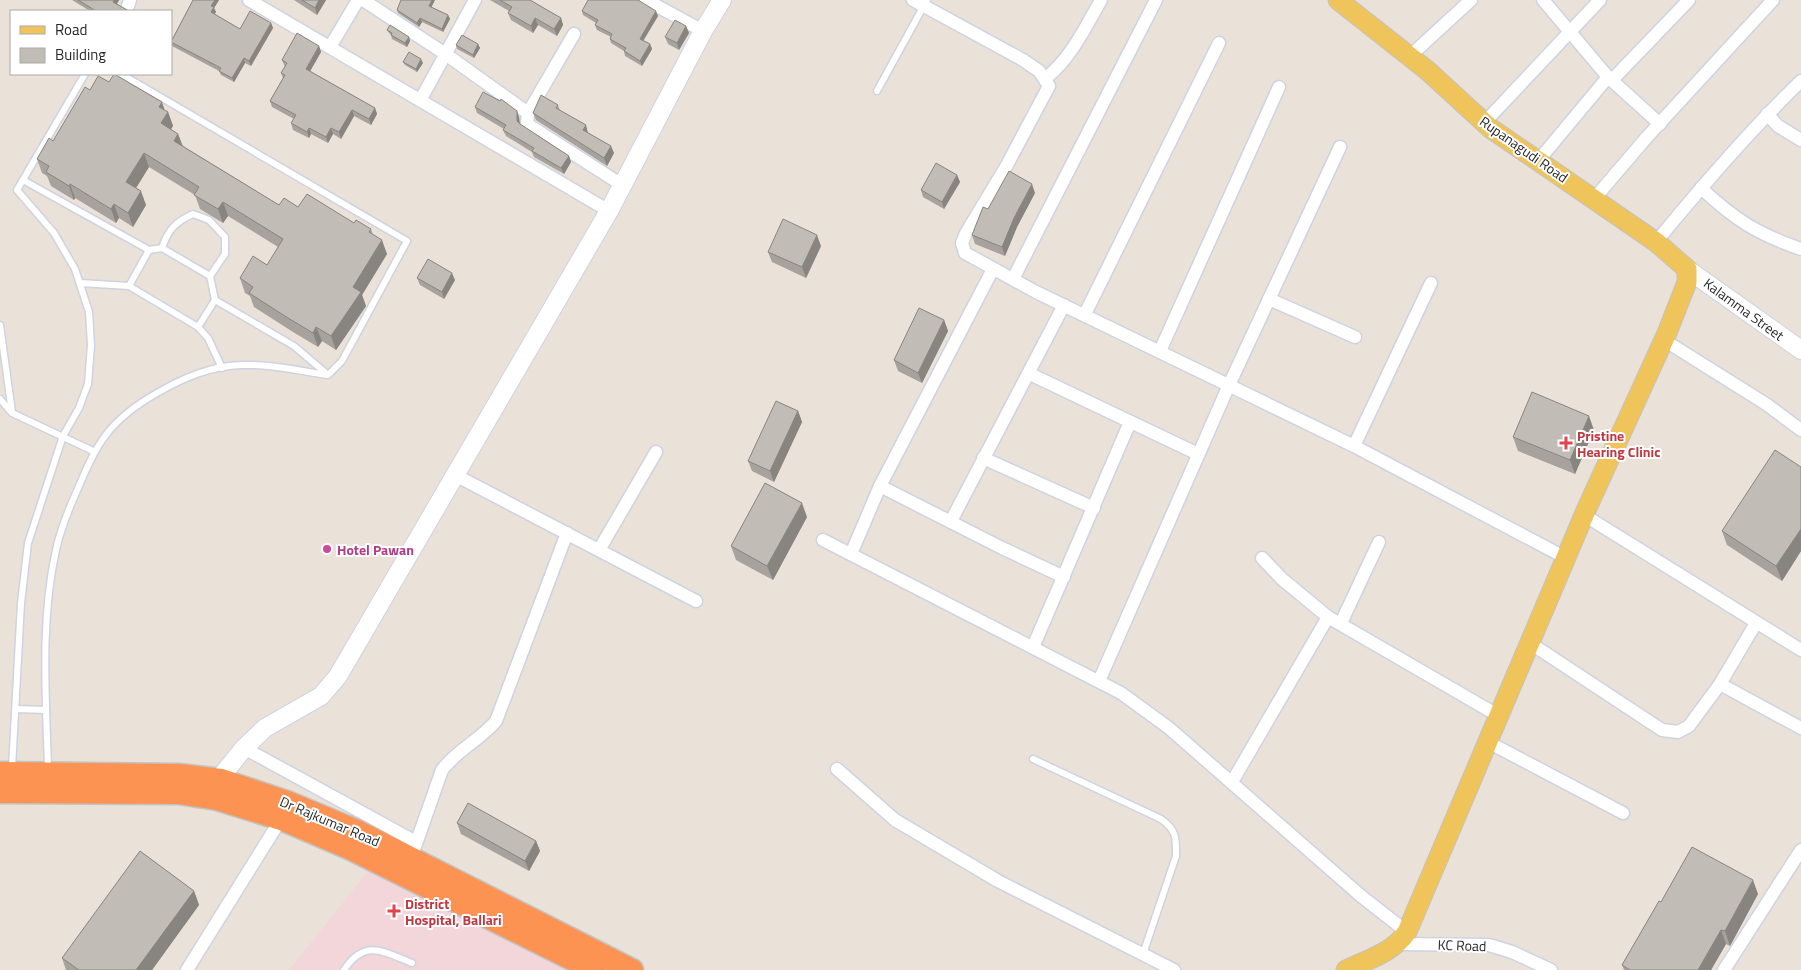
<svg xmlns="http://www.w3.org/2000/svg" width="1801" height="970" viewBox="0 0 1801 970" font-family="'Titillium Web',sans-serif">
	<rect width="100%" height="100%" fill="#eae2d9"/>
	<polygon fill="#f2d6d9" points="368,871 535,950 564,970 289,970"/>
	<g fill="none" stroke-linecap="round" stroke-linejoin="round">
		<g stroke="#ced3e1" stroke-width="9">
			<g id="lane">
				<polyline points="877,91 927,0"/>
				<polyline points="23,180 149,250"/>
				<path d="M162,248c6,-18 13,-26 31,-34l16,6 16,17v17l-15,22"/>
				<polyline points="80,283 129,286 198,327 208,338 222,368"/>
				<polyline points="129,286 149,250 162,248 210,276 215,300"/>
				<polyline points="0,325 12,412"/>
				<polyline points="198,327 215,300 294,346 327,374"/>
				<polyline points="0,399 12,413 93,451"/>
				<polyline points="16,709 46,710"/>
				<path d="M1033,759l128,60c16,12 15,18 15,37l-33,98"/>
				<polyline points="12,768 21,603 28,543 63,436 79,408 88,384 91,345 89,312 75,269 54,233 17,190 85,74"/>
				<path d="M48,769c-2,-73 -8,-148 8,-219 4,-19 12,-39 20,-57 21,-50 32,-72 81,-100 26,-15 53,-27 85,-28 29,-1 57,6 86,10l14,-14 65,-120 -286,-167"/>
				<path d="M344,970c21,-32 40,-18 68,-7"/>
			</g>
		</g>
		<g stroke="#ced3e1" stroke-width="15">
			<g id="street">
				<polyline points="249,0 609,211"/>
				<polyline points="363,0 444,53 528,113"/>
				<polyline points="646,0 703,31"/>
				<polyline points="913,0 1023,60 1039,71 1049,86 1007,165 966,233 962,243 965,253 1036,292 1354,446 1566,558"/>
				<polyline points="1543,0 1608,77 1660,124"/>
				<polyline points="128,6 130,0"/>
				<polyline points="574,34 528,113 527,124 622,185"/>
				<polyline points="330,47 358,0"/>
				<polyline points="1410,56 1471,0"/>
				<path d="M1046,78c25,-20 39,-50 55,-78"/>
				<polyline points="1612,80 1689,0"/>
				<polyline points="421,99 475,0"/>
				<polyline points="1767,114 1778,126 1801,140"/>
				<polyline points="1484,123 1600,0"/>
				<polyline points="1538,161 1608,77"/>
				<path d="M1701,188c33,31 56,46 100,61"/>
				<polyline points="1594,199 1647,137 1773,0"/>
				<path d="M1656,242c46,-56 93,-111 145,-161"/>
				<polyline points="1013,279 1156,0"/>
				<polyline points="1269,299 1355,337"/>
				<polyline points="1085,314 1219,43"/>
				<polyline points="1664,340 1766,404 1801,430"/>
				<polyline points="1160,351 1279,87"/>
				<polyline points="1030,374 1198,454"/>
				<polyline points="1354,446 1431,283"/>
				<polyline points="983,458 1094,508"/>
				<polyline points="455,475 696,601"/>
				<polyline points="880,486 1002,548 1064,577"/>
				<polyline points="1584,515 1801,650"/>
				<polyline points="951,521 1064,305"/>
				<polyline points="823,540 1121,693 1169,728 1361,896 1407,932"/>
				<polyline points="599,550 656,452"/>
				<polyline points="851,554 880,486 993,269"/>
				<polyline points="1262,558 1282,579 1328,617 1499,716"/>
				<polyline points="1341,623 1379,542"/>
				<polyline points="1530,643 1662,730 1678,732 1689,726 1720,684 1756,623"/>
				<polyline points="1033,647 1130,422"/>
				<polyline points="1099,681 1229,385 1340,147"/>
				<polyline points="1720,684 1801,728"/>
				<polyline points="1488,742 1623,813"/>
				<polyline points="244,748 416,842"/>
				<polyline points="837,769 895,820 998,881 1174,970"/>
				<polyline points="1232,782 1328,617"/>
				<path d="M411,858l31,-88c15,-20 38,-30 54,-49l71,-188"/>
				<polyline points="1399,944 1489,945 1512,952 1551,970"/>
				<polyline points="187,970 281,819"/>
				<polyline points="1724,970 1801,850"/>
			</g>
		</g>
		<g stroke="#ced3e1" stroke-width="20">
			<g id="secondary">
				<polyline points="1687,269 1801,350"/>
				<polyline points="219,791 223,774 244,748 265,728 321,696 338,676 609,211 703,31 722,0"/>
			</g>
		</g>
		<g stroke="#c3c3c3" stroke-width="21">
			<path id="primary" d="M1338,0l90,71 62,57 166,114 31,27v13l-20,51 -80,175 -180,424c-15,21 -38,27 -61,38"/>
		</g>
		<g stroke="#c3c3c3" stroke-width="25">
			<g id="highway">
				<polyline points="0,773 179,775 221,780 287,802 359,832 632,970"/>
				<polyline points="0,792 178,793 217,799 281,819 351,849 594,970"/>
			</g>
		</g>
		<use href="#lane" stroke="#fff" stroke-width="6"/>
		<use href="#street" stroke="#fff" stroke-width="12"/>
		<use href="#secondary" stroke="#fff" stroke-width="18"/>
		<use href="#primary" stroke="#efc45a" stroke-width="19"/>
		<use href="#highway" stroke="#fc9352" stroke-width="22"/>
	</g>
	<g fill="#a7a29d">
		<polygon points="72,0 119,0 117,4 129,11 90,11"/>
		<polygon points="193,0 219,0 214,8 216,12 214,14 240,29 271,23 273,28 251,66 245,63 234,82 221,75 219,71 172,46 171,41"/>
		<polygon points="294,0 326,0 317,15"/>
		<polygon points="401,0 435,0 431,7 448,15 450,19 443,32 422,22 419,27 398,13 397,10"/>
		<polygon points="490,0 530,0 561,18 563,25 557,36 538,25 533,33 511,20 508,13 509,11"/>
		<polygon points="582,11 658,16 643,40 650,44 652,49 642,66 625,56 624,51 611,43 610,39 611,37 597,30 595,25 596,23 583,15"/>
		<polygon points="686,26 689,33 679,50 668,44 665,37"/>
		<polygon points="387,30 409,37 410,41 407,47 392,39 391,35 389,33"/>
		<polygon points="478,44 480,48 474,58 457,49 456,45"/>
		<polygon points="319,46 321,52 310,71 375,108 377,114 371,125 354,116 341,139 333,134 328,143 311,134 309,138 293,130 291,123 294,119 272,107 270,101 283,78 281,73 285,67 282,60"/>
		<polygon points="403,62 423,63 417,72 405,65"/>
		<polygon points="109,82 168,112 173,126 171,129 178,134 183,146 279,205 298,207 354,223 371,229 373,235 387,254 362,295 366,306 336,350 322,341 318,347 293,332 254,307 250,296 245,293 240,278 267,265 278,247 228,216 223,223 200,209 195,195 149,167 136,188 146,205 133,227 119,218 116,223 75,198 74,200 51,186 47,176 42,173 37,159 53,141 90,90"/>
		<polygon points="558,105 560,111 614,153 607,166 536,120 533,113"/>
		<polygon points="475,107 519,117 520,124 569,156 571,162 564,174 534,157 532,152 506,136 503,130 504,129 477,113"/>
		<polygon points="957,175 960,182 944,209 923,197 921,190"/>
		<polygon points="1035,193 1017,227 1005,256 975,244 972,235 988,209"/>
		<polygon points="821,246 806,278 772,262 768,252"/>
		<polygon points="417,278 455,280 444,299 420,285"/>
		<polygon points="944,320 948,331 922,383 898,371 894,360"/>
		<polygon points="798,411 802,422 774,482 752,471 748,461"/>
		<polygon points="1594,430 1575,474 1518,451 1513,437"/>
		<polygon points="1801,467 1801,551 1782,581 1727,545 1722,531"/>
		<polygon points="807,517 773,580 736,560 731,546"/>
		<polygon points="457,823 536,841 540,851 529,871 461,834"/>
		<polygon points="194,891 199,905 152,970 66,970 62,958"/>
		<polygon points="1758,894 1730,946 1726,944 1711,970 1624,970 1622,965 1661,902"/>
	</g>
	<g fill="#88847f">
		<polygon points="114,0 119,0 115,7 113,2"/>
		<polygon points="215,0 219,0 214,8 216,12 213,17 211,12 211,6"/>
		<polygon points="319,0 326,0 317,15 315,8"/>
		<polygon points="432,0 435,0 430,10 429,6"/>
		<polygon points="656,11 658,16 642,43 640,39"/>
		<polygon points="448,15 450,19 443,32 442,29"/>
		<polygon points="420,18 422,22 419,27 417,23"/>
		<polygon points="535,18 538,25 533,33 531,26"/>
		<polygon points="561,18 563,25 557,36 554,29"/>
		<polygon points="271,23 273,28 251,66 249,61"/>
		<polygon points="686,26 689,33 679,50 677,43"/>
		<polygon points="409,37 410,41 407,47 405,43"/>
		<polygon points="478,44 480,48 474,58 473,55"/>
		<polygon points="650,44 652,49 642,66 640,61"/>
		<polygon points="319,46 321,52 308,75 306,69"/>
		<polygon points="244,58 245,63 234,82 232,78"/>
		<polygon points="421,59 423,63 417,72 416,69"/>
		<polygon points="162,102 166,114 168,112 173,126 166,137 161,123 159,107"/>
		<polygon points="375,108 377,114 371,125 369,119"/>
		<polygon points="352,110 354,116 341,139 339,132"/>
		<polygon points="517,111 519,117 520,127 517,121"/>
		<polygon points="586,125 588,133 583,130"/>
		<polygon points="309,128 311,134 309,138 307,132"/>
		<polygon points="331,128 333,134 328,143 326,137"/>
		<polygon points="178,134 183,148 174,141"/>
		<polygon points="611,146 614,153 607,166 604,158"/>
		<polygon points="144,153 149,167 131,196 126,182"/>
		<polygon points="569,156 571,162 564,174 561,168"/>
		<polygon points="957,175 960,182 944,209 942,202"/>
		<polygon points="70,184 75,198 74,200 69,186"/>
		<polygon points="1032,184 1035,193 1017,227 1005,256 1002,247 1014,218"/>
		<polygon points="141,191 146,205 133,227 128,213"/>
		<polygon points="223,202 228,216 223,223 218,209"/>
		<polygon points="114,204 119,218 116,223 111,209"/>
		<polygon points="817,235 821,246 806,278 802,267"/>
		<polygon points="382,240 387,254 362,295 366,306 336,350 331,336 353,287"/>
		<polygon points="452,273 455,280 444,299 442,292"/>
		<polygon points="944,320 948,331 922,383 918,373"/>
		<polygon points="316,327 322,341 318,347 313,333"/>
		<polygon points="798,411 802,422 774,482 770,471"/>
		<polygon points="1589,416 1594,430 1575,474 1570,460"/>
		<polygon points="802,503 807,517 773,580 767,566"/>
		<polygon points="1801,529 1801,551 1782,581 1776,566"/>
		<polygon points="536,841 540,851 529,871 525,861"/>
		<polygon points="1753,880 1758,894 1730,946 1725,931"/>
		<polygon points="194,891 199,905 152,970 136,970"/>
		<polygon points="1721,930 1726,944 1711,970 1698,970"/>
	</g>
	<g fill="#c2bcb6" stroke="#88847f">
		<polygon points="78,0 114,0 113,2 129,11 96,11"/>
		<polygon points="193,0 215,0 211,6 214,7 211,12 240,29 250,11 271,23 249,61 244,58 232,78 219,71 221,68 171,42"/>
		<polygon points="302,0 319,0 315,8"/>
		<polygon points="401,0 432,0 429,6 448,15 442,29 420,18 417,23 397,10"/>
		<polygon points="500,0 530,0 561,18 554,29 535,18 531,26 508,13 512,7"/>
		<polygon points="588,0 638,0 656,11 640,39 650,44 640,61 624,51 626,48 610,39 612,34 595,25 598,20 582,11"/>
		<polygon points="675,20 686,26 677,43 665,37"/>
		<polygon points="390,25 409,37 405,43 391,35 392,33 387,30"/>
		<polygon points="297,33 319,46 306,69 375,108 369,119 352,110 339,132 331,128 326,137 309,128 307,132 291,123 296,115 270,101 285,75 281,73 287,63 282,60"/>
		<polygon points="462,35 478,44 473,55 456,45"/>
		<polygon points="409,52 421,59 416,69 403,62"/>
		<polygon points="114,74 162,102 159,107 168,112 161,123 178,134 174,141 279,205 284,198 298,207 307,194 354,223 356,220 371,229 369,232 382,240 353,287 361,292 331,336 316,327 313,333 288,318 249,293 253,287 240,278 253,256 267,265 283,239 223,202 218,209 194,195 199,187 144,153 126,182 141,191 128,213 114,204 111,209 70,184 69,186 46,172 49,166 37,159 49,138 53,141 85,87 90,90 98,76 109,82"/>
		<polygon points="483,92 500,101 501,99 517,111 517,121 520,124 569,156 561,168 532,151 534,148 503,130 506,125 475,107"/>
		<polygon points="541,95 558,105 556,108 586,125 583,130 611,146 604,158 533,113"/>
		<polygon points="936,163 957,175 942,202 921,190"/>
		<polygon points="1009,171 1032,184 1014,218 1002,247 972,235 983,207 988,209"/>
		<polygon points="783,219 817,235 802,267 768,252"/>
		<polygon points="428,259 452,273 442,292 417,278"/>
		<polygon points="919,308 944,320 918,373 894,360"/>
		<polygon points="1532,392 1589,416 1570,460 1513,437"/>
		<polygon points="776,401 798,411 770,471 748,461"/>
		<polygon points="1775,450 1801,467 1801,529 1776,566 1722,531"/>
		<polygon points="765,483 802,503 767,566 731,546"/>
		<polygon points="468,803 536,841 525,861 457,823"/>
		<polygon points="1692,847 1753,880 1725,931 1721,930 1698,970 1630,970 1622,965 1659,901 1661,902"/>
		<polygon points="140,851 194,891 136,970 79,970 62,958"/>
	</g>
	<g fill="#e0444e" stroke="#fff" stroke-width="2">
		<path d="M1563.5 435.5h5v5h5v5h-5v5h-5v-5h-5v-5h5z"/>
		<path d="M391.5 903.5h5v5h5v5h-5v5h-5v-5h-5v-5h5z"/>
	</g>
	<circle fill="#d1479c" stroke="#fff" stroke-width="2" cx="327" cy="549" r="5"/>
	<g text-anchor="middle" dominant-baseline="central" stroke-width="4" stroke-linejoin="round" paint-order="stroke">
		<g font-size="14" fill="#282828" stroke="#fff">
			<text transform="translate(1524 149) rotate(35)">Rupanagudi Road</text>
			<text transform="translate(1744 309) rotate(36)">Kalamma Street</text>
			<text transform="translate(330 821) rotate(23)">Dr Rajkumar Road</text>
			<text transform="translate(1462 945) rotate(2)">KC Road</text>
		</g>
		<g font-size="14" font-weight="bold" fill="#be3a42" stroke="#fff" text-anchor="start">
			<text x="1577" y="435">Pristine<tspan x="1577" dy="16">Hearing Clinic</tspan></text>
			<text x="405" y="903">District<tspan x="405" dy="16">Hospital, Ballari</tspan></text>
		</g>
		<g font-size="14" font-weight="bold" fill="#b23c85" stroke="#fff" text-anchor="start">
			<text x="337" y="549">Hotel Pawan</text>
		</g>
	</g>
	<rect x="10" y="10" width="162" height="65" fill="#ffffff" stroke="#a9a9a9"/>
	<rect x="20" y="26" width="25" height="8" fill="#efc45a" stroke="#a9a9a9"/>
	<text x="55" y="35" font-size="15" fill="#282828">Road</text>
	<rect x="20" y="48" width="25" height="15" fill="#c2bcb6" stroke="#a9a9a9"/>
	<text x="55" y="60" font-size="15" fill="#282828">Building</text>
</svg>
